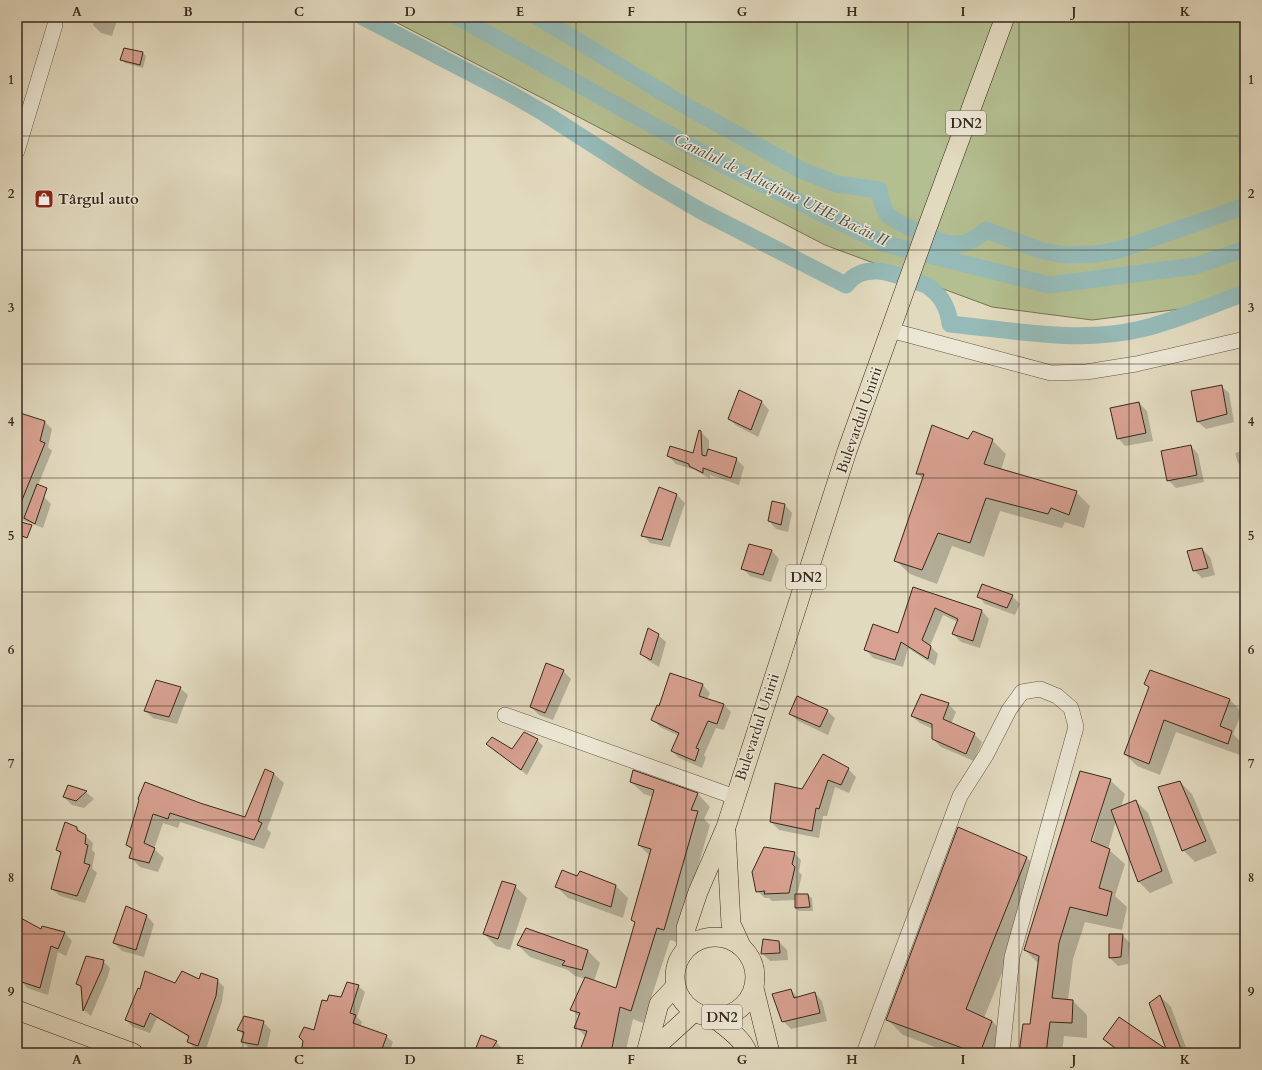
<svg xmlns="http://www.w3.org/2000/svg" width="1262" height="1070" viewBox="0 0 1262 1070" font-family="Cardo,serif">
	<rect width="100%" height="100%" fill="#e2dabf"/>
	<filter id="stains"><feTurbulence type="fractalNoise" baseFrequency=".005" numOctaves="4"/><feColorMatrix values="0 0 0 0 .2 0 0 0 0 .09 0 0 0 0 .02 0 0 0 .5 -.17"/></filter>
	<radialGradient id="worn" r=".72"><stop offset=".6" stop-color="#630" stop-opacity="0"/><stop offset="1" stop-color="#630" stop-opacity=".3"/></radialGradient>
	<polygon fill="#b4bf91" stroke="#767456" points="386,17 1245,17 1245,301 1092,320 992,307 825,245"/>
	<g fill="#0003" fill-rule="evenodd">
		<polygon points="95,17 118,17 112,36 101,33 93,25"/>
		<polygon points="143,53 146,56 143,68 125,63 121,59"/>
		<polygon points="1221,386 1229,393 1234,422 1206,429 1198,422"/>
		<polygon points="762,402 769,410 758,437 737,426 729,419"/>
		<polygon points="1139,403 1147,411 1153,441 1125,446 1118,438"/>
		<polygon points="17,413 45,422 52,429 48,447 52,451 34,495 44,497 51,504 43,528 17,518"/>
		<polygon points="701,432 709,440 709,450 736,459 744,467 739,485 710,475 710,479 695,470 676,464 668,456 693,454"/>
		<polygon points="968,440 992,440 1006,454 1001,470 1076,492 1090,506 1084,528 1065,522 1062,528 1000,511 984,557 952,546 937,584 910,574 895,560 923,479 917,473"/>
		<polygon points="1191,446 1198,454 1204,482 1176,488 1168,480"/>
		<polygon points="1245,450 1245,469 1238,463 1235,453"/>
		<polygon points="659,489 677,495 685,503 670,547 650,543 643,535"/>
		<polygon points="785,505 792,513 788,532 776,529 769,521"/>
		<polygon points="1202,549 1210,557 1215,575 1202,578 1194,570"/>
		<polygon points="772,551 779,559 771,582 750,576 742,568"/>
		<polygon points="914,588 982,611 989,619 980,648 961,642 953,634 958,622 943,615 930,646 938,654 935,666 908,648 903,667 873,658 866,650 899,634"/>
		<polygon points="978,596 1012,596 1020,604 1015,615 985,604"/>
		<polygon points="658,635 666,642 659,667 649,661 641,654"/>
		<polygon points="563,671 571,679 553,720 539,715 531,707"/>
		<polygon points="1150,672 1230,700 1242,712 1233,734 1243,744 1240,755 1176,732 1160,775 1137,766 1125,754 1150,688 1145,684"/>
		<polygon points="703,685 710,693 707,699 724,705 731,712 724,730 716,728 704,755 706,757 702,768 679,758 672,751 679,736 660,727 652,719 659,707"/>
		<polygon points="180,688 188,695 177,724 153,718 145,711"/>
		<polygon points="948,704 956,712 951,724 974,734 982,742 974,761 941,747 933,739 933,729 920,723 912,716"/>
		<polygon points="827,711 835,718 828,735 798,721 790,713"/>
		<polygon points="537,740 543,746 527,775 494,750 513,751"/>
		<polygon points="848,769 856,777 849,793 835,787 827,816 823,816 819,838 779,830 771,822 802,790"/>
		<polygon points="266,771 274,774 284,783 267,829 271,833 264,849 180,822 178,828 163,823 154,849 164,858 158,872 140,867 130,857 133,850 127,845 140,800 199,804 245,818"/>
		<polygon points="634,772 698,794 710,807 704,819 710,825 676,942 670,940 643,1023 633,1019 626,1050 618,1048 616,1053 580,1053 586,1037 576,1027 579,1017 572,1009 586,979 575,976 568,970 530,957 518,945 588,951 600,963 594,981 616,989 636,923 632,920 650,856 639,845 653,797 644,794 631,782"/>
		<path d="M1110,780l15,14 -4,13 15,-6 12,12 25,70 -23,10 -12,-12 -22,-60 -8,28 17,15 -10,32 12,11 -5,23 -37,-8 -12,37 -5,41 5,1 14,14v23l-23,-2 -2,17h-42l11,-28 8,-61 -14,-14zM1106,789h2l-17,57 -2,-1z"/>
		<polygon points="1180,782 1192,794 1217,853 1195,862 1183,850"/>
		<polygon points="86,792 94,799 84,808 72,805 64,797"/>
		<polygon points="77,828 93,843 92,850 95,853 92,868 97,873 85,903 60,896 52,889 61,854 57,850"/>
		<polygon points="794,853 801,860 799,872 802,875 797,895 808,895 812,898 813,911 799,911 796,908 796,900 772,901 769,898 765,898 757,891"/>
		<polygon points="1026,857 1042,873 984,1018 992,1021 1008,1037 1002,1053 951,1053 903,1035 887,1019"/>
		<polygon points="581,872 616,886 628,898 623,918 568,898 556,886 578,877"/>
		<polygon points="515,886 527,898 510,950 496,946 484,934"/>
		<polygon points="147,916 154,924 144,957 122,951 114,943"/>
		<polygon points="17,919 42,931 43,927 65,933 72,941 66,956 58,952 48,995 27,988 20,980 21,977 17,976"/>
		<polygon points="1122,935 1130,943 1128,964 1118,966 1110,958"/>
		<polygon points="779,942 787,950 788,960 770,961 762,953"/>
		<polygon points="103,961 110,968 108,976 91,1016 84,1010 83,989 77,983"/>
		<polygon points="217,980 224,987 222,1002 205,1052 195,1048 188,1042 190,1038 157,1018 150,1033 133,1027 126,1020 176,984"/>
		<polygon points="358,986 365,992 357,1017 362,1022 360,1027 386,1036 393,1042 389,1053 302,1053 315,1031 328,1002 342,999"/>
		<polygon points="791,990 798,998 815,993 822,1001 827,1021 791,1029 783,1021"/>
		<polygon points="1160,996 1171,1007 1188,1053 1119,1053 1104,1039 1168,1052"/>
		<polygon points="263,1022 271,1030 266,1052 250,1049 242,1041 244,1035 238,1030"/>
		<polygon points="496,1042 503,1049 520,1053 476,1053"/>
	</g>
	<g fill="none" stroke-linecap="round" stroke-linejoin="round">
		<g stroke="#95bab7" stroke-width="17">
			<path d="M363,17l148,77 33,19 106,68 51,30 145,74c19,-27 55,-8 80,0 15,9 22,22 24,39 62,6 129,20 191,5 35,-8 70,-24 104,-36"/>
			<polyline points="458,17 726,166 882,243 1049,285 1195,266 1245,249"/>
			<path d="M538,17l139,84 126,70 34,13 42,6c2,8 3,17 8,24 6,8 54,29 65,30 13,2 25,-6 34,-14l53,20 26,5 30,-1 24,-4 126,-44"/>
		</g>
	</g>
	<g fill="#d7a090" stroke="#39291c">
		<polygon points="124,48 143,52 140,65 120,60"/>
		<polygon points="1222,385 1227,414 1197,422 1191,391"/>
		<polygon points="739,390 762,401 751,430 728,419"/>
		<polygon points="1139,402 1146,433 1117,439 1110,408"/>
		<polygon points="17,412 45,421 40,441 45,443 18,510"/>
		<polygon points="932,425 968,439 973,431 993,439 984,464 1077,491 1069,515 1051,508 1048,514 986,498 970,543 938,533 922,570 894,561 924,474 916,474"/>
		<polygon points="699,430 701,431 702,455 706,456 708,449 737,458 731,478 703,468 703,473 689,466 689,464 667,456 670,446 693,453"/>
		<polygon points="1191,445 1197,475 1167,481 1161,451"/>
		<polygon points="37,484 47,488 35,524 24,518"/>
		<polygon points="659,487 677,494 662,540 641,536"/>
		<polygon points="772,501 785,504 781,525 768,521"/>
		<polygon points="17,521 32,525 27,538 17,534"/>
		<polygon points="749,544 772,550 763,575 741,569"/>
		<polygon points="1202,548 1208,568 1193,571 1187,551"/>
		<polygon points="982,584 1013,595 1007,608 977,597"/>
		<polygon points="913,587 982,610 973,641 952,634 958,619 935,608 922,640 931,646 928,659 901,642 895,660 864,650 873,624 898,633"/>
		<polygon points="648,628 659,634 651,660 640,654"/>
		<polygon points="546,663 564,670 545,713 530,707"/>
		<polygon points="1150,670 1230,699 1220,726 1232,731 1228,744 1164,720 1149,764 1124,754 1149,687 1144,684"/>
		<polygon points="670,673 703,684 699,696 724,704 717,724 708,721 696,748 699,749 695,761 671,751 679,733 651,720 657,705 659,706"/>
		<polygon points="156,680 181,687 169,717 144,711"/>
		<polygon points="921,694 949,703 943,719 975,733 966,754 932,739 932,724 911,716"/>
		<polygon points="797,696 828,710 820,727 789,714"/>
		<polygon points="524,732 538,739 521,770 486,744 492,737 512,749"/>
		<polygon points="823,754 849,768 841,785 828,780 819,809 816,808 812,831 770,822 775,783 802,789"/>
		<polygon points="265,769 274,773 258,821 262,823 254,840 170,813 168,819 153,814 144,843 155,848 149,863 129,858 132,848 126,845 139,800 138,799 145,782 200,803 245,817"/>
		<polygon points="633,770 698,793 691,810 698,811 664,930 657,928 631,1011 620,1007 611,1053 579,1053 587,1031 574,1028 580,1013 570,1010 585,977 616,988 635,922 631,920 651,849 638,845 654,790 630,782"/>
		<polygon points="1080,771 1111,779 1091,841 1110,849 1099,888 1112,892 1107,916 1070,907 1059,943 1052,998 1073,1000 1072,1023 1050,1022 1046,1053 1019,1053 1023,1024 1030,1024 1039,956 1024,950"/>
		<polygon points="1180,781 1206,841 1182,851 1158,787"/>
		<polygon points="68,785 87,791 76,801 63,797"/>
		<polygon points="1136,800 1162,871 1138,882 1111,810"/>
		<polygon points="65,822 77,827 77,830 86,835 85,844 88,845 84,863 90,865 77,896 51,889 61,852 56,850"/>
		<polygon points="958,827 1027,857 966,1009 992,1021 980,1053 976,1053 886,1020"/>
		<polygon points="764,847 795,852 792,864 795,867 789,893 764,894 765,891 756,892 752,872"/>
		<polygon points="562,870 577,876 580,871 616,885 611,907 555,887"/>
		<polygon points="502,881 516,885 498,939 483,934"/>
		<polygon points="795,894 808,894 810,907 795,908"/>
		<polygon points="126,906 147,915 136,950 113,943"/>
		<polygon points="17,916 41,929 42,926 65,932 58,949 51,946 40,988 19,981 20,973 17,972"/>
		<polygon points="526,928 588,950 582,970 562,965 565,961 517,945"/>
		<polygon points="1109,934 1123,934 1121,957 1109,958"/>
		<polygon points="763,939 779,941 780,953 761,954"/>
		<polygon points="86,956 104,960 102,969 83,1011 81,986 76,984"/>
		<polygon points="145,971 175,983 182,971 199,979 201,973 218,979 216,996 198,1046 187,1042 189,1036 150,1013 144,1027 125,1020 138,988 140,989"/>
		<polygon points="347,982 359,985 350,1013 356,1015 353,1023 387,1035 382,1049 379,1053 301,1053 303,1041 299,1037 304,1027 314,1030 322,1000 327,1001 329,995 341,997"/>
		<polygon points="791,989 794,998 815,992 820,1013 782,1022 772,994"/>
		<polygon points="1160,995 1181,1049 1171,1053 1122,1053 1103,1039 1119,1017 1166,1049 1149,1003"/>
		<polygon points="244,1016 264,1021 258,1045 241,1042 244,1032 237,1030"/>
		<polygon points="481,1035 497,1041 489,1053 474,1053"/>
	</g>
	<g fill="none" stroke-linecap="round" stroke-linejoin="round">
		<g stroke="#635545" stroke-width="16">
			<g id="minor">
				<polyline points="17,151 55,25"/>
				<polyline points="890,330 1051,373 1086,372 1136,364 1245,339"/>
				<polyline points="505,715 735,797"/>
				<polyline points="864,1053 960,796 986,755 1009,710 1022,692 1040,689 1057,696 1071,708 1076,727 1012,957 1002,1053"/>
			</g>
		</g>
		<g stroke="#39291c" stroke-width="20">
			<g id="major">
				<polyline points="726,832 731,924 741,946"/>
				<circle cx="715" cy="977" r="40"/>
				<polyline points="686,948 686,928 698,892 726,827 847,451 927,228 1005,17"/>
				<polyline points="754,988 770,1053"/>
				<polyline points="17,1010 133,1053"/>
				<path d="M714,1018c13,10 28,20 34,35"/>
				<polyline points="646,1053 659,1004 675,987"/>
				<polyline points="649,1053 694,1012"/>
			</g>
		</g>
		<use href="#minor" stroke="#ece7d5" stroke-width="15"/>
		<use href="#major" stroke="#e2dabf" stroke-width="19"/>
	</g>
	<path fill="none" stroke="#39291c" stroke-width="1" stroke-opacity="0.55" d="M133,17v1036M243,17v1036M354,17v1036M465,17v1036M576,17v1036M686,17v1036M797,17v1036M908,17v1036M1019,17v1036M1129,17v1036M17,136h1228M17,250h1228M17,364h1228M17,478h1228M17,592h1228M17,706h1228M17,820h1228M17,934h1228"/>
	<defs>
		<g id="shop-square" transform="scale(1)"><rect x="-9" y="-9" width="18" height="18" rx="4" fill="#8f2418" stroke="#ece7d5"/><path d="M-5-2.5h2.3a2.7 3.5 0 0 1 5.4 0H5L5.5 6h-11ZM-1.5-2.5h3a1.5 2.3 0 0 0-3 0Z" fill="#fff"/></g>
	</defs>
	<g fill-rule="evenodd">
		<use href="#shop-square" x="44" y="199"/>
	</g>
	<g text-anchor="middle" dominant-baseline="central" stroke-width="3" stroke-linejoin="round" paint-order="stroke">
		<g fill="#ece7d5" stroke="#6f6254" stroke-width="1">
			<rect x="946" y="111" width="40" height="24" rx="3"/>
			<rect x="786" y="565" width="40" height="24" rx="3"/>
			<rect x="702" y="1005" width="40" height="24" rx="3"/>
		</g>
		<g font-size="14" font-weight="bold" fill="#39291c">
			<text x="966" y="123">DN2</text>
			<text x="806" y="577">DN2</text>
			<text x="722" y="1017">DN2</text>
		</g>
		<g font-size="15" font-weight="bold" fill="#39291c" stroke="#ece7d5" text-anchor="start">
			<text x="58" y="199">Târgul auto</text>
		</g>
		<g font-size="15" fill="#39291c" stroke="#ece7d5">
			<text transform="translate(859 420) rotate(-71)">Bulevardul Unirii</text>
			<text transform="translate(757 727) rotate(-72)">Bulevardul Unirii</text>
		</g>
		<g font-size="16" font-style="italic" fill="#504d43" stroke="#ece7d5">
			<text transform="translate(781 190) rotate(26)">Canalul de Aducțiune UHE Bacău II</text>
		</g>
	</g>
	<rect width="1262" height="1070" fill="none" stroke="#e2dabf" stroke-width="44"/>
	<rect x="22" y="22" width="1218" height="1026" fill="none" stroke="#39291c" stroke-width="1.5"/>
	<g font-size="13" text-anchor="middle" font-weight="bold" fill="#39291c">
		<text x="77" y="16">A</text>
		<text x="188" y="16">B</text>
		<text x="299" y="16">C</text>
		<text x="410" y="16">D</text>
		<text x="520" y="16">E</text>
		<text x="631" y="16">F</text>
		<text x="742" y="16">G</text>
		<text x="852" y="16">H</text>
		<text x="963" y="16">I</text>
		<text x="1074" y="16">J</text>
		<text x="1185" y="16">K</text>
		<text x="11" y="84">1</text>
		<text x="1251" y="84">1</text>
		<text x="11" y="198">2</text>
		<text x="1251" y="198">2</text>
		<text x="11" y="312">3</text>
		<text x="1251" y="312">3</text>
		<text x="11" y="426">4</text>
		<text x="1251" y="426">4</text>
		<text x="11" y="540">5</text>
		<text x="1251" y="540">5</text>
		<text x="11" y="654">6</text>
		<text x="1251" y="654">6</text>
		<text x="11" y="768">7</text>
		<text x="1251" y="768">7</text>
		<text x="11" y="882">8</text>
		<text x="1251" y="882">8</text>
		<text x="11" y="996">9</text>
		<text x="1251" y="996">9</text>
		<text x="77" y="1064">A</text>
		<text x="188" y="1064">B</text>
		<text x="299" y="1064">C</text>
		<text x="410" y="1064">D</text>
		<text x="520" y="1064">E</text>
		<text x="631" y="1064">F</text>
		<text x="742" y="1064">G</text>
		<text x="852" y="1064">H</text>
		<text x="963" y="1064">I</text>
		<text x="1074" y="1064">J</text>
		<text x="1185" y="1064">K</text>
	</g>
	<rect width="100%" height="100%" filter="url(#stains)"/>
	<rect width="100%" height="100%" fill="url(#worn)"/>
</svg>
